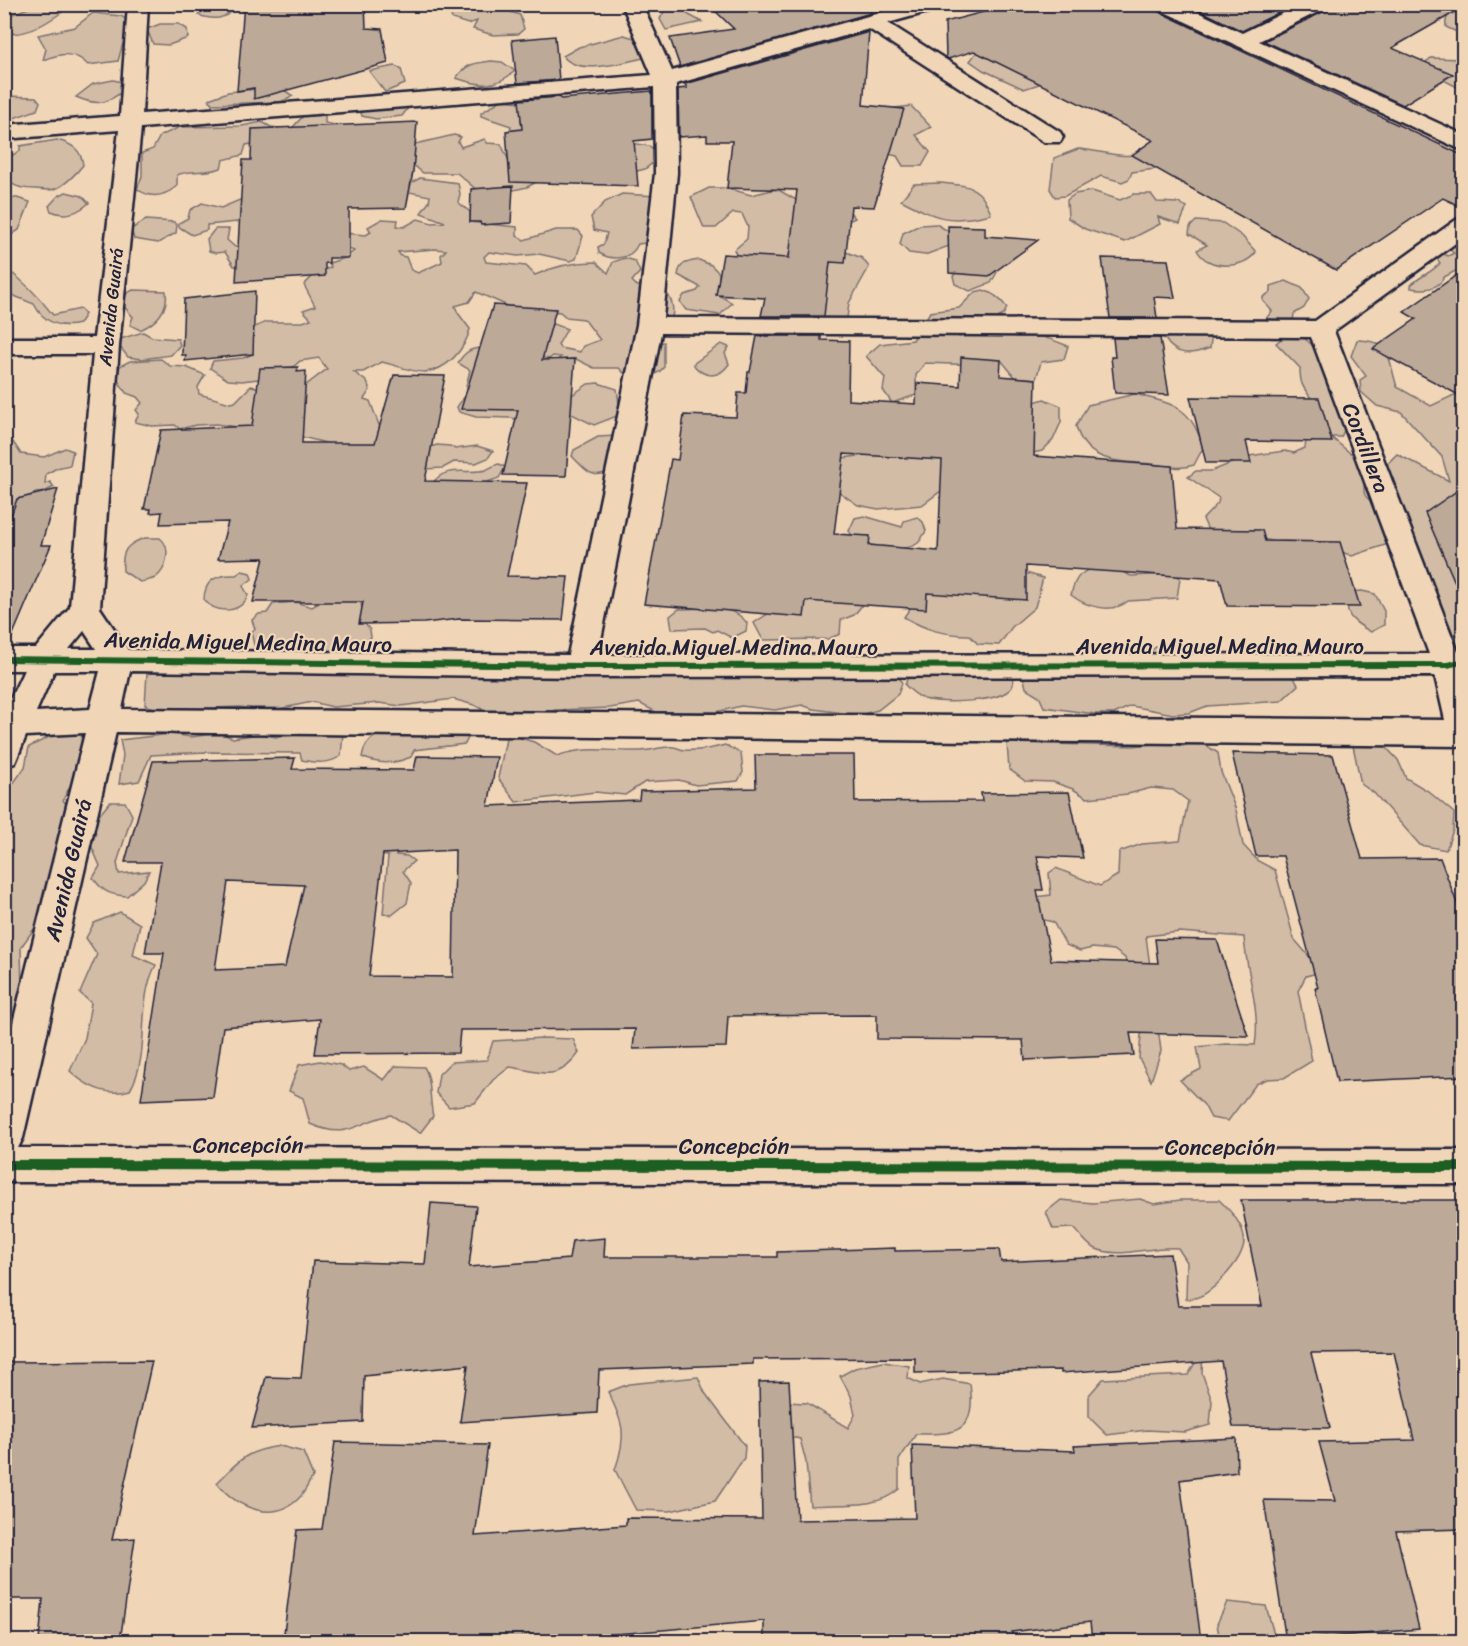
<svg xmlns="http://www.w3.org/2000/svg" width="1468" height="1646" viewBox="0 0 1468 1646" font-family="Sriracha,sans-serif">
	<rect width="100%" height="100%" fill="#f0d6b7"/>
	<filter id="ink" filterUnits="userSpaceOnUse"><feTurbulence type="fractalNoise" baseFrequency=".0167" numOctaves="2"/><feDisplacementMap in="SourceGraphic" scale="12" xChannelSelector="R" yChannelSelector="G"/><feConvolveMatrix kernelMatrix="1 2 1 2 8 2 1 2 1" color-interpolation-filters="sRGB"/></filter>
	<g filter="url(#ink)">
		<g fill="#d2bca5" stroke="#7a6f70" stroke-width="1.5" fill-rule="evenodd">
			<path d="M232,4l3,2c-9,15 -22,14 -37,9l7,-10z"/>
			<path d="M93,5l2,1h-37l7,4c-15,11 -42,29 -60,22v-15l28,-11 -15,-1z"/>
			<polygon points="452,5 506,5 502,9 520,15 524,29 518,34 493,35 473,29 477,21 468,24 452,19 449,8"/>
			<polygon points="677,5 693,6 687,14 702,22 666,30 660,19 666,8"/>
			<path d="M1463,5v30l-17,-8c-2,-13 7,-17 17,-22z"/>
			<path d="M93,13l28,3 16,11 -14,16 -5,18 -30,4c-14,-15 -28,-11 -45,-5l3,-11 -8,-14 37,-8z"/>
			<polygon points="160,24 179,24 187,29 188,38 169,45 153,44 147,29"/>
			<path d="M624,35l10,3 8,6 1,14c-22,5 -65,18 -80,-2l16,-9z"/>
			<polygon points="978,50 1047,74 1039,84 1024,89 983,70 970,61"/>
			<polygon points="1431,58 1463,59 1463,90 1432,74 1426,62"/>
			<path d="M491,61l11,1 13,9c-21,18 -35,15 -59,7 10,-14 18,-15 35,-17z"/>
			<polygon points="395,66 401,69 405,84 385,92 369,71"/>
			<path d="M113,80l20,4c-22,16 -29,25 -57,13l17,-13z"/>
			<polygon points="279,87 293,96 281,102 212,104 209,99 228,92"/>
			<polygon points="4,96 36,97 40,102 37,110 5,121"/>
			<polygon points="501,100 521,102 521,122 557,112 515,133 510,130 511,126 481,116 481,113"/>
			<polygon points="405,104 409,107 402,116 376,119 362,116 361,113 367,108"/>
			<polygon points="911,106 931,127 916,135 930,152 922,166 903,166 897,156 888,154 895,108"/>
			<path d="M318,113l7,1v9l19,4 -98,18 -3,10 -20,5 -2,8c-15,6 -30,1 -44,7v11c-12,10 -25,14 -40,3l5,-13v-23l11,-4 7,-13 20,-9 62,-1 20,-4 9,5 14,2 8,-2 11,-12z"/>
			<polygon points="454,135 461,137 458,142 461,147 485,139 487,143 501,144 509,161 539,181 527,187 505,192 478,191 457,173 423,173 411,163 415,144"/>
			<path d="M57,140c15,4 24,9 26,25 -6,8 -19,21 -28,24 -6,2 -14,0 -19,0 -24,0 -32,-6 -31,-30l15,-8v-5z"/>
			<polygon points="625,142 649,146 656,151 655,161 645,169 625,174"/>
			<path d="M1078,149c21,1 42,10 62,5l16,15 -24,3 -3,7 -7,3 -21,-6 -36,20 -10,1 -5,-8 4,-31z"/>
			<path d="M420,178l38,5 2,11 -2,8 12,10v10l47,5v9l7,4 32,-10h22l5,6 -7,23 -6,2 -31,-7 -21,2 -29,-4 -5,5 2,5 40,4 9,9c20,-9 39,-13 61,-13l12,11 5,-11 12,-4 10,3 5,11 -8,9 5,5 19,-3c22,16 23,38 0,54l-2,6 10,-1v25c-10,13 -35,14 -45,1h-25l-18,-9 -19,1 4,-3 -8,-1 -4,3 -13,-3 -64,35 -6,-5 4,-16 -12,-7c7,-12 16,-18 30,-13l66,-26 13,5 -9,16 2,3 20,4 3,-6 17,-6 -16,-21 -18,-2 -6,-5 -52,-6 -32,-14 -7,10 -14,4 3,7 12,16c-5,20 -23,42 -46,43 -13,0 -28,-7 -42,-10l-19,10h-9l13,10 3,8 -6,9 6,2 9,24 26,17 -63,5 -48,-12 -78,-11 -20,1 -16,4 -5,-4 -23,1 -17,-4 4,-8 -3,-4 6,-7 -5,-6 -11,-4 -9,-14 3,-13 10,-5 31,-2 9,7 16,1 19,8 -7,12 1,7 31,9 5,-1 16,-16 43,8 33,-25 -8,-11 -19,3 -7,6 -18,1 -17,11 -16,2 -14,-1 -18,-12 3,-7 30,-3 10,-4 -5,-24 18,-8h37l8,-3 -8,-9 12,-4 -11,-21 12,-12 15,-6 -2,-4 16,-5 9,-7 -11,-5 1,-13 22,2 5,-3 -3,-5 14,-8 16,1 -1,6 7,1 14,-8 14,4 13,-1 -24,-9 8,-11 1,-6 -21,-4 2,-9zM435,249l11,1 -5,5 1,7 -24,11 -7,-3 -5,-13 -5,-1 -3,-4z"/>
			<path d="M940,183c28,3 40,1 51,31 -42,10 -53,5 -90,-14l13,-16z"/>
			<path d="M709,188h18l24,7 26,-6 19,11 54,12 5,6c-21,11 -62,8 -66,37l-10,7 -38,1 -7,-13 13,-11 1,-12 -6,-13 -9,-1 -17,15h-12l-13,-31z"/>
			<polygon points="1092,191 1120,200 1134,194 1151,194 1157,202 1178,203 1187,207 1180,224 1158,217 1160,224 1125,242 1085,229 1068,218 1067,200 1075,194"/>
			<path d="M66,192l16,4 7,7c-11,10 -24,14 -38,8l-2,-5 9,-10z"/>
			<path d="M622,194l35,2 -3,46 -16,2c-7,16 -26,17 -39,9l-1,-6 6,-3 3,-11 -13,-3 -3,-13 14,-15z"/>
			<polygon points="5,198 17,198 30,202 19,230 5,239"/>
			<polygon points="242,199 245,218 237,222 207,225 207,230 192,235 179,227 179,223 188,218 190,210 202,203 221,208"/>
			<polygon points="146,220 174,222 177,225 176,233 158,243 134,239 131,229"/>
			<path d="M1196,221l27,2 19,13 14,16c-12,18 -49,18 -59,-2l10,-5 -18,-11 1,-7z"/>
			<polygon points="936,224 948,231 949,246 925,255 909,253 900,244 903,233 920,225"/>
			<polygon points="215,229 229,229 227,240 235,247 245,245 242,267 234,266 225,252 215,253 209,251 207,239"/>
			<path d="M1463,241v26l-19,10c-6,13 -20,13 -33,11v-3c9,-9 22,-13 29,-22l-3,-4 6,-5 5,2 6,-3 -4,-3v-7z"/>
			<polygon points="846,252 862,258 869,267 849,303 847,318 810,326 792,314 822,288 830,262"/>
			<polygon points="971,259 997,272 991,283 970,291 955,284 953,276"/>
			<path d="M699,260l12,5 8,8v22l13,8 -12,12 -34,-5 -6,-8 4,-7 13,-4 3,-4 -22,-12c2,-13 10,-13 21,-15z"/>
			<path d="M5,268c18,12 35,30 48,47l27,-6 5,5 -6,10c-19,5 -36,-2 -45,-20l-22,-9 -7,-6z"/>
			<polygon points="1286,281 1302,288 1309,299 1304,308 1294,314 1293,321 1271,324 1265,320 1272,311 1263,301 1263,297 1271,292 1271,286"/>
			<path d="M133,290l33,1c3,19 -10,32 -26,39l-10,-5 3,-8 -11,-13 5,-11z"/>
			<path d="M983,290c10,3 18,9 24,18l-4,7 -7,4 -52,8 15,10c34,-10 76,-6 109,9l-4,13 -23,3 -5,17 -21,-2 -14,-17 -24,5 -52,-2 -9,12v20l-24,8 -9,-13 2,-12 -19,-22 14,-12 33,-4 17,-28 29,-4 16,-16z"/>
			<polygon points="143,332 152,337 178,339 180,345 171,355 142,359 128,357 120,347 120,339"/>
			<path d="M1205,334l6,6 -1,8c-18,7 -34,9 -45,-9l7,-4z"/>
			<path d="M1288,334c36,-1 48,62 59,90l-6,13h-10l19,16h5c2,5 6,9 8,14 7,18 -10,28 16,38l16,34 -7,5 -36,12 -35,-14 -44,-1 -65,-11 -5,-11 15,-16 1,-5 -31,-21 8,-6h16l37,-15 36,-5 9,2 11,-5 6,-50c-9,-12 -11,-15 -11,-30l-24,-25z"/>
			<path d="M1357,340c35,0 31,19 40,47l34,19 23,-11 9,3v237l-10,2 -68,-171 12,-12 52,27 -7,-24 -41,-45 -24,-6 -16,-14 -1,-12 6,-4 -15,-20z"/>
			<path d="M721,344l8,3 -4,6 4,11c-10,15 -26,14 -36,0z"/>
			<polygon points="598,383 617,389 620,411 617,416 594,425 572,414 557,419 522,422 512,418 476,417 459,412 457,407 463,398 473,396 572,395 588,384"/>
			<path d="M1135,394c38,10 57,12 68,54l-9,17c-15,5 -26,1 -42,-1 -32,-3 -66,0 -76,-38l12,-21z"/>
			<polygon points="1044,399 1061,406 1061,422 1053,440 1042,451 1019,456 941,491 922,505 878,509 858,505 839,492 843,458 866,455"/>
			<path d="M616,436l6,30c-29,13 -29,12 -50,-10l2,-6 24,-13z"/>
			<polygon points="13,442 21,454 44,457 65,448 73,451 70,465 57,468 46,474 45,484 50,482 54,487 44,492 35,493 5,510 5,444"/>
			<polygon points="437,445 450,446 455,449 477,446 493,451 488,458 476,463 454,462 443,468 425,469 427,448"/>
			<path d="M499,464l6,3 -6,11 -29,10 -38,-4c13,-20 35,-9 54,-14 4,-2 8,-5 13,-6z"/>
			<path d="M864,516l38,11 2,-6 13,-4 6,5 3,9c-2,3 -5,9 -8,12 -16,12 -60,4 -69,-12l6,-13z"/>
			<path d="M145,538h15c12,9 7,32 -5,40 -4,2 -10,3 -15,4l-17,-11c-2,-20 3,-27 22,-33z"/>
			<path d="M1107,565l24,11 41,-2 8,4 -3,20 -49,3c-17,14 -43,5 -57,-6 5,-24 13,-24 36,-30z"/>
			<path d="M242,571l8,2 2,6 -9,7 5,9c-7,19 -32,19 -44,5 0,-20 13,-26 32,-25z"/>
			<path d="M1026,573l17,5 -8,29 -23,20 -13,18 -21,-1 -9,-9c-25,0 -43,-5 -65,-18l24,-35c48,10 58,27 98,-9z"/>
			<path d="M1362,591l13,3 9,17v14l-13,7c-20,-12 -27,-15 -23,-40z"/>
			<polygon points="801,597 863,604 854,615 841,620 840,634 828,639 763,640 754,623 769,613 797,616"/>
			<polygon points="328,598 360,598 365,624 370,630 371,637 356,654 255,649 251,632 255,629 252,620 259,614 267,613 273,604 295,602 312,607"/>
			<path d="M679,609c23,0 53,-7 68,14l-1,8 -14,7 -15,-8 -4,2 -8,-4 -33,1 -2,-13z"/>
			<polygon points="835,645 896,672 902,683 898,694 878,710 859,715 813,709 802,705 775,710 741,706 716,712 656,712 639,703 610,708 555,710 537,718 501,719 474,705 453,699 401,706 379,703 333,707 312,702 269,711 240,707 160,710 145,705 147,673 166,663 533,657 559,652 573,660 747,656 758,650 777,646 788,658 810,660 818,650"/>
			<polygon points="1156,647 1170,648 1175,658 1234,662 1257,650 1274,652 1287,665 1298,685 1281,701 1207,706 1189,713 1173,714 1131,706 1114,714 1095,714 1044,707 1039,696 1026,688 1024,679 1028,672 1088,654 1136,661"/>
			<path d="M910,671l104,2c0,5 0,10 -2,14 -11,16 -70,17 -88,12 -7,-3 -13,-8 -19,-14z"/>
			<polygon points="81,721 97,769 72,782 63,800 83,828 56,861 47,884 42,918 21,947 22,995 12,1028 5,1038 4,813 8,791 25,767 29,747"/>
			<path d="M408,729l23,6 18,-5 21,4 -5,10 -51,6 -3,7c-17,7 -32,8 -49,0 4,-25 25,-25 46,-28z"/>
			<path d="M328,732l15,1 -2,23c-12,8 -25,7 -39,4l-2,-7 -95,-1 -54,3 -12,26 -20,3 4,-29 -3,-15 50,-6 21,3 29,-4 13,5 26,-4 17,3z"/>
			<path d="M507,734l27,8 23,14c31,-11 51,-4 81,-5 11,0 22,-4 32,-4 5,-1 9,2 14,3 14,1 27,-1 41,-5l16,8 2,19 -5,9 -42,4 -17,-5 -34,2 -20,13 -30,-3 -79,10 -18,-24z"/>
			<path d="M1199,741l19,12 3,19 15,38 7,35 15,16 17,9 19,69 21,24 18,6 -27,7 -8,15 14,70 -28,17 -17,1 -11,5 -28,37 -17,-3 -7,-13 -24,-25 21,-11 -4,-22 29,-3 29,1c6,-35 -9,-73 -11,-108l-64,-5 -34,4 15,115 -10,30 -12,-23 2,-23 -16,-77 -11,-8 -22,-2 -12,3 -14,-6 -13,-23 -17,-4 -10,-20 25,-3 -2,-22 7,-5 44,18 18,-11 1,-23 23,-8 38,-3 8,-40 -15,-11 -22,-2 -23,6 -41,4 -14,-9 -20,-7 -28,-1 -16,-12 -2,-26 126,3 31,-3 19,3z"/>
			<polygon points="1352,741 1381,742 1398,760 1406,778 1428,791 1454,813 1453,830 1446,850 1420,845 1374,793 1361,784"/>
			<path d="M110,802h15l7,13 -15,48 2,11 30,-3 -5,10 -17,15c-17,-1 -24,-4 -34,-18l7,-12 -9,-21 5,-12 -5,-8z"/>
			<polygon points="397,847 396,855 407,856 414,861 403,871 411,883 407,903 392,915 383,914 388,856 370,854"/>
			<path d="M120,912l20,12 -7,31 23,10c-21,38 -4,88 -26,125 -23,7 -43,-3 -60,-19l15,-33 6,-35 -11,-10 17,-39 -11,-16 8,-15z"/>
			<path d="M542,1038l31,1 6,14c-21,30 -37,19 -69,14l-17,13 -18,23 -26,4 -13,-14 3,-19 12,-12 36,-2 6,-19z"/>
			<path d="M320,1061l21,4 8,6 15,-4 20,13 11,-14 29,1c8,12 5,33 9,49l-13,17 -29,-18c-37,7 -41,26 -81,9l-7,-26 -14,-7 10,-26z"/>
			<path d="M1140,1199l14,5 26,-4h39c33,30 33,48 3,79 -10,11 -22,21 -36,20l1,-37 -9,-14c-27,-3 -59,12 -84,0 -7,-3 -14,-14 -20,-20l-21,1 -7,-17 15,-12 32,3z"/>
			<polygon points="1203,1349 1202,1373 1212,1401 1210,1425 1185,1432 1147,1430 1107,1435 1089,1417 1089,1395 1103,1379 1188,1375"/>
			<path d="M883,1362l26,4 -1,12 12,6 23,-5 27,5c7,48 -13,51 -54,50l-17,26v29c-23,21 -59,14 -89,17l-4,-44 -6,-23 -20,-4 4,-33 23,1 41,25 7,-13 -4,-19 -11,-20 15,-8z"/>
			<path d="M698,1377l7,16 40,53 -1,12 -29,43 -45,10 -34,-1 -21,-40c12,-35 9,-46 -7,-78l21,-8z"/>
			<path d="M280,1446l23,6 10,24c-4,6 -7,14 -12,20 -26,29 -64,12 -84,-13 23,-24 29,-32 63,-37z"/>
			<polygon points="1227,1602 1266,1606 1276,1641 1220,1641 1217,1624"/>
		</g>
		<g fill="#bda998" stroke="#22223b" stroke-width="1.5" fill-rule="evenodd">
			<polygon points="244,4 365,4 366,28 382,29 388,63 254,99 254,88 237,91"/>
			<polygon points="708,4 872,4 871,13 680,67 670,38 734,29"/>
			<polygon points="1014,4 1151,4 1155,10 1464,156 1464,208 1443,198 1336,270 1132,155 1153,140 974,51 948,59 946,57 945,22"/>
			<polygon points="1187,4 1296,4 1242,31"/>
			<polygon points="1331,4 1464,4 1464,7 1392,48 1453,74 1403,105 1264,41 1327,10"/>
			<polygon points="869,32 863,105 904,109 874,207 851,206 845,263 830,262 824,316 761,316 765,298 716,295 723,254 789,258 797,190 727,188 732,141 707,141 707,135 679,137 678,89 687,88 685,84"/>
			<polygon points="555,36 559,80 517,83 512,40"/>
			<polygon points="652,91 652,139 634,141 638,186 510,182 506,131 522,129 519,100 560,97 561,99"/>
			<polygon points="417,122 413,172 406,208 349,209 349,258 329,258 329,263 325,263 325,276 236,282 243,160 251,160 252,129"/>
			<polygon points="513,186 511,223 481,225 480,222 470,222 471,189"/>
			<polygon points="948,226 985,227 985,236 1038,240 989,276 949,273"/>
			<polygon points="1102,258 1168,260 1175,298 1154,297 1157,318 1110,318"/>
			<polygon points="1464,270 1464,398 1373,349 1416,319 1404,312"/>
			<polygon points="255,291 253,354 185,361 186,355 182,355 184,299"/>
			<polygon points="493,305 556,309 542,360 575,359 566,476 503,475 518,410 461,409"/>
			<path d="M757,336h64v4l28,1 -1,59 68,4 1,-21 43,3 1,-29 40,3 -1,16 36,3 -2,77 138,10 5,63 85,1 3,11 75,1 20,65 -133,-1 -7,-27 -194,-13v34l-99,-7 -1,16 -120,-8 -2,16 -160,-13 27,-145 7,1 6,-45 52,2 2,-24h8l2,-21h2zM844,454l98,6 -4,91 -69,-6 1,-9 -36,-2z"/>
			<polygon points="1113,338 1160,338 1169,395 1115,393 1111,357 1115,357"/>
			<polygon points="298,367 297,372 306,371 302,443 375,443 394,375 445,376 425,481 527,483 507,576 568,577 563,620 459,619 424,623 359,624 363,602 253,602 264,558 218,559 228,522 160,524 162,512 150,513 151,509 144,509 161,430 252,426 260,368"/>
			<polygon points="1190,397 1319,398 1332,442 1246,441 1251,463 1206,463"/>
			<polygon points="1464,486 1464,603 1425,513"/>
			<polygon points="58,489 41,545 51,545 8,646 4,646 4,535 17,499"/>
			<polygon points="1232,753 1333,755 1362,859 1440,858 1464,922 1464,1076 1337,1082 1315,988 1318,988 1283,856 1256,856"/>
			<path d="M755,755h99l1,47 127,-1 -1,-8 88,-1 14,66 -46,-2 6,34h-6l14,70 107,3 -3,-24 62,1 31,96 -118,-3 4,22 -109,5 -2,-20 -146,-1v-24l-149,1 -2,31 -93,2 2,-20 -175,1 -2,23 -143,1 5,-35 -97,8 -10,70 -72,3 23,-147h-19l16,-91h-36l28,-101 142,-3 -3,11 122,1 3,-14 80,1 -9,49 151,-6 1,-9 116,-3zM455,850l-2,127 -84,-1 14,-122zM228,882l76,3 -19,82 -70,3z"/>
			<polygon points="1241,1200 1464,1200 1464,1529 1396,1531 1419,1629 1286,1641 1264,1500 1335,1501 1319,1442 1414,1440 1394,1352 1311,1353 1330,1428 1233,1427 1221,1361 1061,1373 1061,1370 915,1373 915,1358 753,1359 753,1364 599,1370 597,1413 460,1422 468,1365 364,1376 363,1422 252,1428 266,1377 301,1378 313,1261 425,1264 431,1203 476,1206 469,1267 569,1259 572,1241 605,1238 604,1257 777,1257 777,1252 895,1248 895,1251 999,1249 1001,1262 1170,1254 1178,1306 1262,1306"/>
			<polygon points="152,1361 112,1540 135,1538 120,1641 39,1641 43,1599 4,1599 4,1386 10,1362"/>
			<polygon points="789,1381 797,1520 915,1518 912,1445 1075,1451 1074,1446 1236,1438 1237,1472 1180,1480 1201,1641 1092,1641 1090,1622 1012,1632 1013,1641 764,1641 764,1621 583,1637 583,1641 283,1641 297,1530 322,1529 335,1442 488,1445 475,1536 626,1525 626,1518 762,1519 759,1382"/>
		</g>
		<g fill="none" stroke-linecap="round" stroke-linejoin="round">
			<g stroke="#22223b" stroke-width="5">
				<g id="minor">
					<path d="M128,4h20l-6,110 510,-39 -30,-71h20l30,67 239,-67h34l-3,4 -54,15 172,109 3,5 -3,5h-16l-175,-113 -193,55 1,89 -14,145 652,3 141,-101 8,-2v19l-130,94 124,321 6,-2v96l-1348,-14 -93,406 -5,10 1446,2v34l-1460,-2v-123l81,-326 -59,3 -11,27 -11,4v-55l20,-42h-20v-22h32l34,-41 23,-253h-89v-16h90l25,-208 -115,9v-14l116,-9zM654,87l1,86 -18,152 -69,330 -440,-5 -28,-42 19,-262 22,-218zM661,333l650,4 118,317 -831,1zM84,631l12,18h-27zM54,671h46l-10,38 -54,3zM130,671l451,6 854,-1 10,44 -1323,-11z"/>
					<polygon points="1153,4 1181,4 1242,33 1302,4 1329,4 1326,8 1259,41 1464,135 1464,151 1156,8"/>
				</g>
			</g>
			<use href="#minor" fill="#f0d6b7" fill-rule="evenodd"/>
			<g stroke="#f0d6b7" stroke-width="4">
				<g id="cycleway">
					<polygon points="4,656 581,663 1448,662 1464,658 1464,664 1448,668 581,669 4,662"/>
					<polygon points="4,1160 1464,1162 1464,1172 4,1170"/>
				</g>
			</g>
			<use href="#cycleway" fill="#1b5e20" fill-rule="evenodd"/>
		</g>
	</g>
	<g text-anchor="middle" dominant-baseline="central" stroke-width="4.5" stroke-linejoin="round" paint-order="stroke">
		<g font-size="18" fill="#22223b" stroke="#f0d6b7">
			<text transform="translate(111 307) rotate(-84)">Avenida Guairá</text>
		</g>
		<g font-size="22" fill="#22223b" stroke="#f0d6b7">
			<text transform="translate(1366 448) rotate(69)">Cordillera</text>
			<text transform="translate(248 642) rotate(1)">Avenida Miguel Medina Mauro</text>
			<text x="1220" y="646">Avenida Miguel Medina Mauro</text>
			<text x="734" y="647">Avenida Miguel Medina Mauro</text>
			<text transform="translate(68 870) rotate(-77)">Avenida Guairá</text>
			<text x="248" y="1145">Concepción</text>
			<text x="734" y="1146">Concepción</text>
			<text x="1220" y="1147">Concepción</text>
		</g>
	</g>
	<rect width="1468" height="1646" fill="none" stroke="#f0d6b7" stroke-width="24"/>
	<rect x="12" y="12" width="1444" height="1622" fill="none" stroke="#22223b" stroke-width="2" filter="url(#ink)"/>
</svg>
